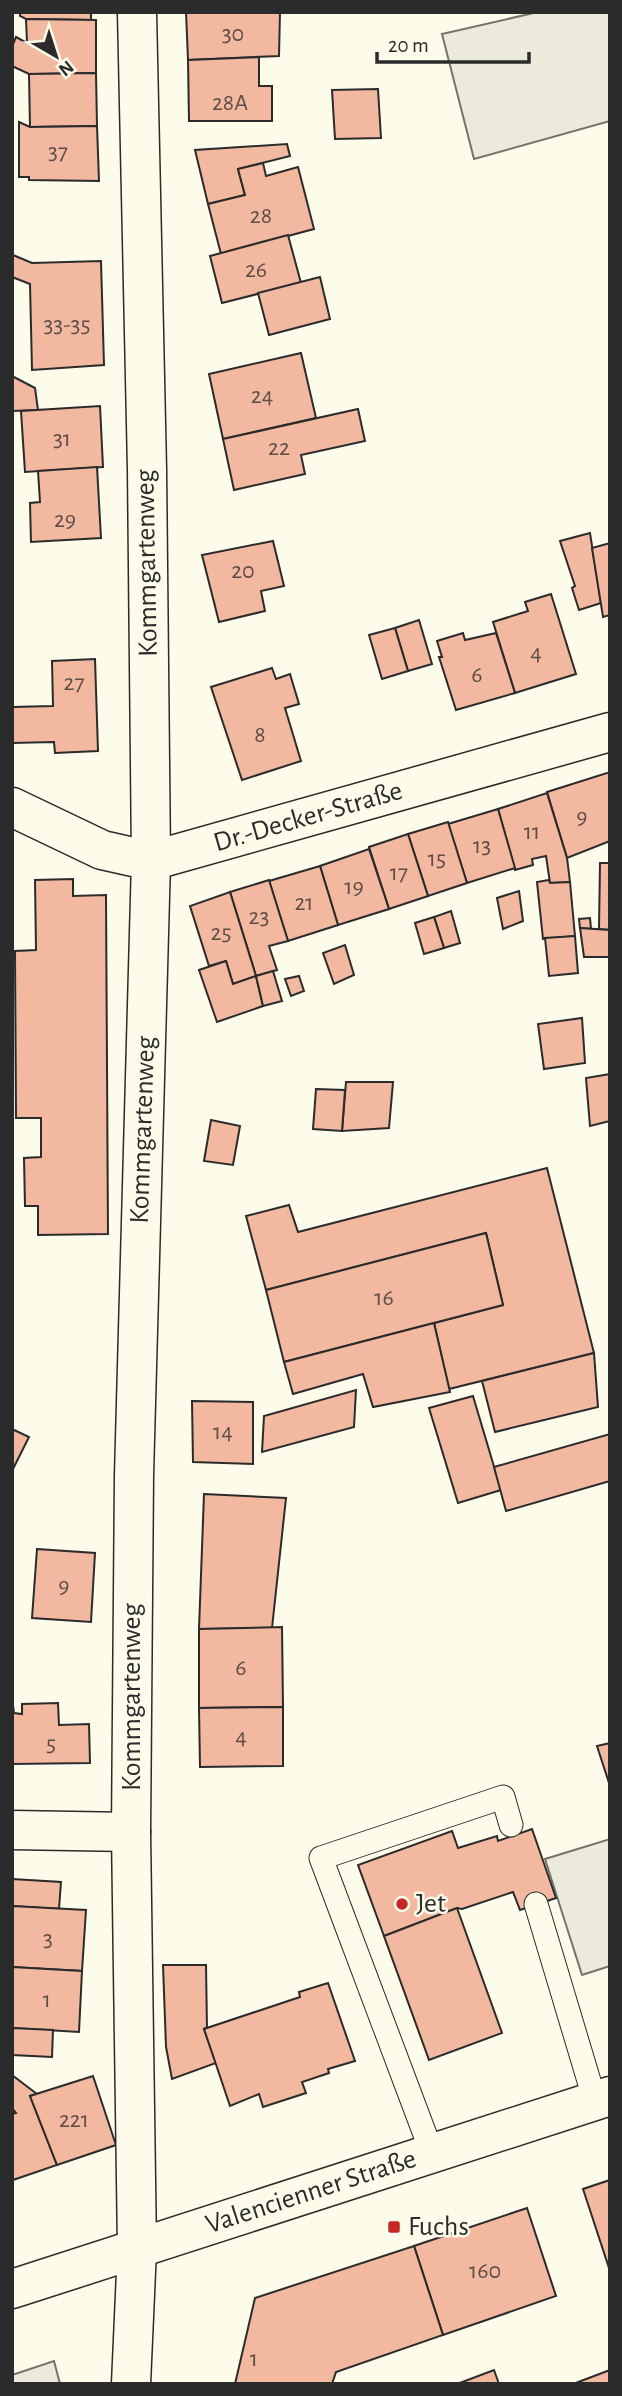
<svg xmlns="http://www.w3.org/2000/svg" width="622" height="2396" viewBox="0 0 622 2396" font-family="'Alegreya Sans',sans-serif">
	<rect width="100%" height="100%" fill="#fdfbea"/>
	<polygon fill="#ecebdb" stroke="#74746e" stroke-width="2" points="538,12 610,12 610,121 474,159 442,34"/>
	<g fill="#eceadb" stroke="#74746e" stroke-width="2">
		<polygon points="610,1839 610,1966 582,1975 545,1859"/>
		<polygon points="54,2361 60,2384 12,2384 12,2375"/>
	</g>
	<g fill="#f2b8a0" stroke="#2b2b2b" stroke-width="2">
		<polygon points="20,12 91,12 91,20 26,19 20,16"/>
		<polygon points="186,12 280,12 279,56 188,60"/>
		<polygon points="26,19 96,20 96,73 29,74 12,66 12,47 16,37 27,43"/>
		<polygon points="259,57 259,86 272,86 272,121 189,121 188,60"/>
		<polygon points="96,73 97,126 30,127 29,74"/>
		<polygon points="378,89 381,138 335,139 332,90"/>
		<polygon points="19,122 30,127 97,126 99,181 29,180 29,177 19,177"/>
		<polygon points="287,144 290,156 238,169 245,195 208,204 195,150"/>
		<polygon points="263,163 266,176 298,167 314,229 221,254 208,204 245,195 238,169"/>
		<polygon points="288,235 301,283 222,303 210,256"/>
		<polygon points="13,255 32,263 101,261 104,365 32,370 30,284 12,277"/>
		<polygon points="320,277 330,319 269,335 258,293"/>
		<polygon points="301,353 316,418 223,439 209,374"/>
		<polygon points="12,376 35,388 38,410 12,411"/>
		<polygon points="100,406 103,467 25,472 21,411"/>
		<polygon points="358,409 365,441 301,455 305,474 234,490 223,439"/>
		<polygon points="97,467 101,538 31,542 30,503 40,502 38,471"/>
		<polygon points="590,533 601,603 579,610 572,588 575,586 560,541"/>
		<polygon points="273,541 284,586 261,591 265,611 219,622 202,555"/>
		<polygon points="610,543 610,615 603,617 592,548"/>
		<polygon points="551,594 576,674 515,693 493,622 528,611 525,602"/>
		<polygon points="419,620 432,664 408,671 395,628"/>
		<polygon points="395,628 408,671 382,679 369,635"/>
		<polygon points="463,633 465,640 496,633 515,693 456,710 439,657 442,657 437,641"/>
		<polygon points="95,659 98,751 55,753 54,742 12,743 12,707 53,706 52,661"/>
		<polygon points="272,668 276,679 290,674 299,704 285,708 301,761 242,780 211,687"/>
		<polygon points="610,772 610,841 567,858 547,792"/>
		<polygon points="547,793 567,858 570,882 550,883 546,856 532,859 533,865 515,870 498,809"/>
		<polygon points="498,809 515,868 467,883 448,824"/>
		<polygon points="448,822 467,883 428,896 408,834"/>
		<polygon points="408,834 428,896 389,909 369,847"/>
		<polygon points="369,849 389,909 338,925 320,866"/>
		<polygon points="600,863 610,863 610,930 599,929"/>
		<polygon points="320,866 338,925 288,941 269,881"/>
		<polygon points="73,879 73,896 106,895 108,1234 38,1235 38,1206 25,1206 24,1158 41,1157 41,1118 16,1118 15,951 36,950 35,880"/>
		<polygon points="269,880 288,941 269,946 277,970 256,976 230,892"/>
		<polygon points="549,880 550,883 570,882 575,936 543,939 537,882"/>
		<polygon points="519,891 523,921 503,929 497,898"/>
		<polygon points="230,892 256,976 233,984 226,961 209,966 190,906"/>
		<polygon points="451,911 460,943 444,948 434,917"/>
		<polygon points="434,917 444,948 424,954 415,923"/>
		<polygon points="590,918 591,929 580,928 579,919"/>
		<polygon points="580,928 610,930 610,957 584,957"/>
		<polygon points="575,936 578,973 549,976 545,938"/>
		<polygon points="345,945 354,975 334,984 323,953"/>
		<polygon points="226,961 233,984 256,976 263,1006 217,1022 199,970"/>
		<polygon points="273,971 282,1001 263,1006 256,976"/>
		<polygon points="299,976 304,991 291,996 285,979"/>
		<polygon points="582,1018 585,1063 544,1069 538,1024"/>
		<polygon points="610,1074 610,1121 590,1126 586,1078"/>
		<polygon points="346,1082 393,1082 389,1128 342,1131"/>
		<polygon points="316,1089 345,1090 342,1131 313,1129"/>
		<polygon points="211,1120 240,1126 233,1165 204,1161"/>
		<polygon points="547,1168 594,1353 449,1389 434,1323 503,1305 486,1233 266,1290 246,1216 289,1205 298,1232"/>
		<polygon points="486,1233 503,1305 284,1362 266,1290"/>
		<polygon points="434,1323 450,1392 373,1407 363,1374 293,1394 284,1362"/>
		<polygon points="594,1353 598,1407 495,1432 482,1381"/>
		<polygon points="356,1390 354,1427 262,1452 264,1416"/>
		<polygon points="473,1396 501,1490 458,1503 429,1408"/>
		<polygon points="192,1401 253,1402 253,1464 193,1462"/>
		<polygon points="12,1429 29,1437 12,1471"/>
		<polygon points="610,1434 610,1481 506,1511 494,1467"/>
		<polygon points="204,1494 286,1498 272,1628 199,1629"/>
		<polygon points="37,1549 95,1553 91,1622 32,1618"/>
		<polygon points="282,1627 283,1707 199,1708 199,1629"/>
		<polygon points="12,1697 14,1713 22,1714 22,1704 58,1703 59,1725 89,1724 90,1763 12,1764"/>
		<polygon points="283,1707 283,1766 200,1767 199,1708"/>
		<polygon points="610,1743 610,1786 597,1746"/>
		<polygon points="532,1829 556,1898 520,1910 513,1892 462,1909 457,1908 384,1936 358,1865 452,1831 458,1848 497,1836 498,1841"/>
		<polygon points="12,1879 61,1882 59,1909 12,1906"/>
		<polygon points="12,1906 86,1910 82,1971 12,1967"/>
		<polygon points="457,1908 502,2033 429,2060 384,1936"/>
		<polygon points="163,1965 206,1965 207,2028 204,2029 216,2063 172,2079 166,2047"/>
		<polygon points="12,1967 82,1971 79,2032 12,2028"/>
		<polygon points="328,1983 355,2061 328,2069 329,2073 302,2082 306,2093 263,2107 259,2094 230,2106 204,2029 300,1997 299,1992"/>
		<polygon points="12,2028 53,2030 52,2057 12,2055"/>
		<polygon points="12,2075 37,2094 30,2096 57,2165 13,2180 12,2114 16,2113 12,2108"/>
		<polygon points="93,2076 116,2145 57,2165 30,2096"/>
		<polygon points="610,2180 610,2268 609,2268 583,2189"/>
		<polygon points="527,2208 556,2296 443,2335 414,2246"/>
		<polygon points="414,2246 443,2335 336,2372 332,2384 235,2384 255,2298"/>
		<polygon points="494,2370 499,2384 457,2384"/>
		<polygon points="610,2370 610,2384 573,2384"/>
	</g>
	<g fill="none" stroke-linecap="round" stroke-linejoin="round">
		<g stroke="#2b2b2b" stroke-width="25">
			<g id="lane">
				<polyline points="536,1904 595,2101"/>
				<polyline points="432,2153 321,1858 503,1797 511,1825"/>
			</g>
		</g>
		<g stroke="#2b2b2b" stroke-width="41">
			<g id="street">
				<polyline points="12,807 102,850 151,861 610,732"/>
				<polyline points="12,1830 131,1832"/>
				<polyline points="131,2384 137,2249 131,1832 134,1475 151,861 147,469 137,12"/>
			</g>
		</g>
		<g stroke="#2b2b2b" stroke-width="41">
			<polyline id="primary" points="12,2289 610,2096"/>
		</g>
		<use href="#lane" stroke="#fdfbea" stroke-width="23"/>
		<use href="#street" stroke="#fdfbea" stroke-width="38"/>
		<use href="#primary" stroke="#fdfbea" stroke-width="38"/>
	</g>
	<g fill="#c62828" stroke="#fdfbea" stroke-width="2.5">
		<circle cx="402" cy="1904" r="7"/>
		<rect x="387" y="2220" width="14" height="14" rx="3.5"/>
	</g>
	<g text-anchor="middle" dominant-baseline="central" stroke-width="5" stroke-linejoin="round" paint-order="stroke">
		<g font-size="24" fill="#5d4e48">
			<text x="233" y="34">30</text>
			<text x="230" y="103">28A</text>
			<text x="58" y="152">37</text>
			<text x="261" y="216">28</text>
			<text x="256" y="270">26</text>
			<text x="67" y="325">33-35</text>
			<text x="262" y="396">24</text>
			<text x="62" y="439">31</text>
			<text x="279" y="448">22</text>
			<text x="65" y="520">29</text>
			<text x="243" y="571">20</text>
			<text x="536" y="653">4</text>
			<text x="477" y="675">6</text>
			<text x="74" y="683">27</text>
			<text x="260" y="735">8</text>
			<text x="582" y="817">9</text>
			<text x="532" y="832">11</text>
			<text x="482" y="846">13</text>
			<text x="437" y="859">15</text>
			<text x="399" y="873">17</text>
			<text x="354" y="887">19</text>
			<text x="304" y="903">21</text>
			<text x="259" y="917">23</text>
			<text x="221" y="933">25</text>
			<text x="384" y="1298">16</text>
			<text x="223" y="1432">14</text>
			<text x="64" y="1586">9</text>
			<text x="241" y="1668">6</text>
			<text x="241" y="1737">4</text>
			<text x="51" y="1744">5</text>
			<text x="48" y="1939">3</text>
			<text x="47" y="2000">1</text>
			<text x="74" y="2120">221</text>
			<text x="485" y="2271">160</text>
			<text x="254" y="2359">1</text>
		</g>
		<g font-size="28" fill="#2b2b2b" stroke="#fdfbea">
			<text transform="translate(147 563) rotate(-91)">Kommgartenweg</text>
			<text transform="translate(308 817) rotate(-16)">Dr.-Decker-Straße</text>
			<text transform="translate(143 1130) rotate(-88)">Kommgartenweg</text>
			<text transform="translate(132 1697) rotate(-90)">Kommgartenweg</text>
			<text transform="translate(311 2192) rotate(-18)">Valencienner Straße</text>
		</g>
		<g font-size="28" fill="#2b2b2b" stroke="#fdfbea" text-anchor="start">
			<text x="416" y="1904">Jet</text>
			<text x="408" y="2227">Fuchs</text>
		</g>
	</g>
	<rect width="622" height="2396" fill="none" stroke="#2b2b2b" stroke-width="28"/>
	<g transform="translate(56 56) rotate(141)" stroke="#fdfbea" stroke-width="5" paint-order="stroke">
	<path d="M0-5L12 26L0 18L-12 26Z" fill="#2b2b2b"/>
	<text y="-10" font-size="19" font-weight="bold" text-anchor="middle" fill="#2b2b2b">N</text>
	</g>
	<path d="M377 52v10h152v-10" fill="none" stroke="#2b2b2b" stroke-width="3.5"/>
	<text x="388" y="52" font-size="21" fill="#2b2b2b" stroke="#fdfbea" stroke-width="5" paint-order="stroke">20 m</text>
</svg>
